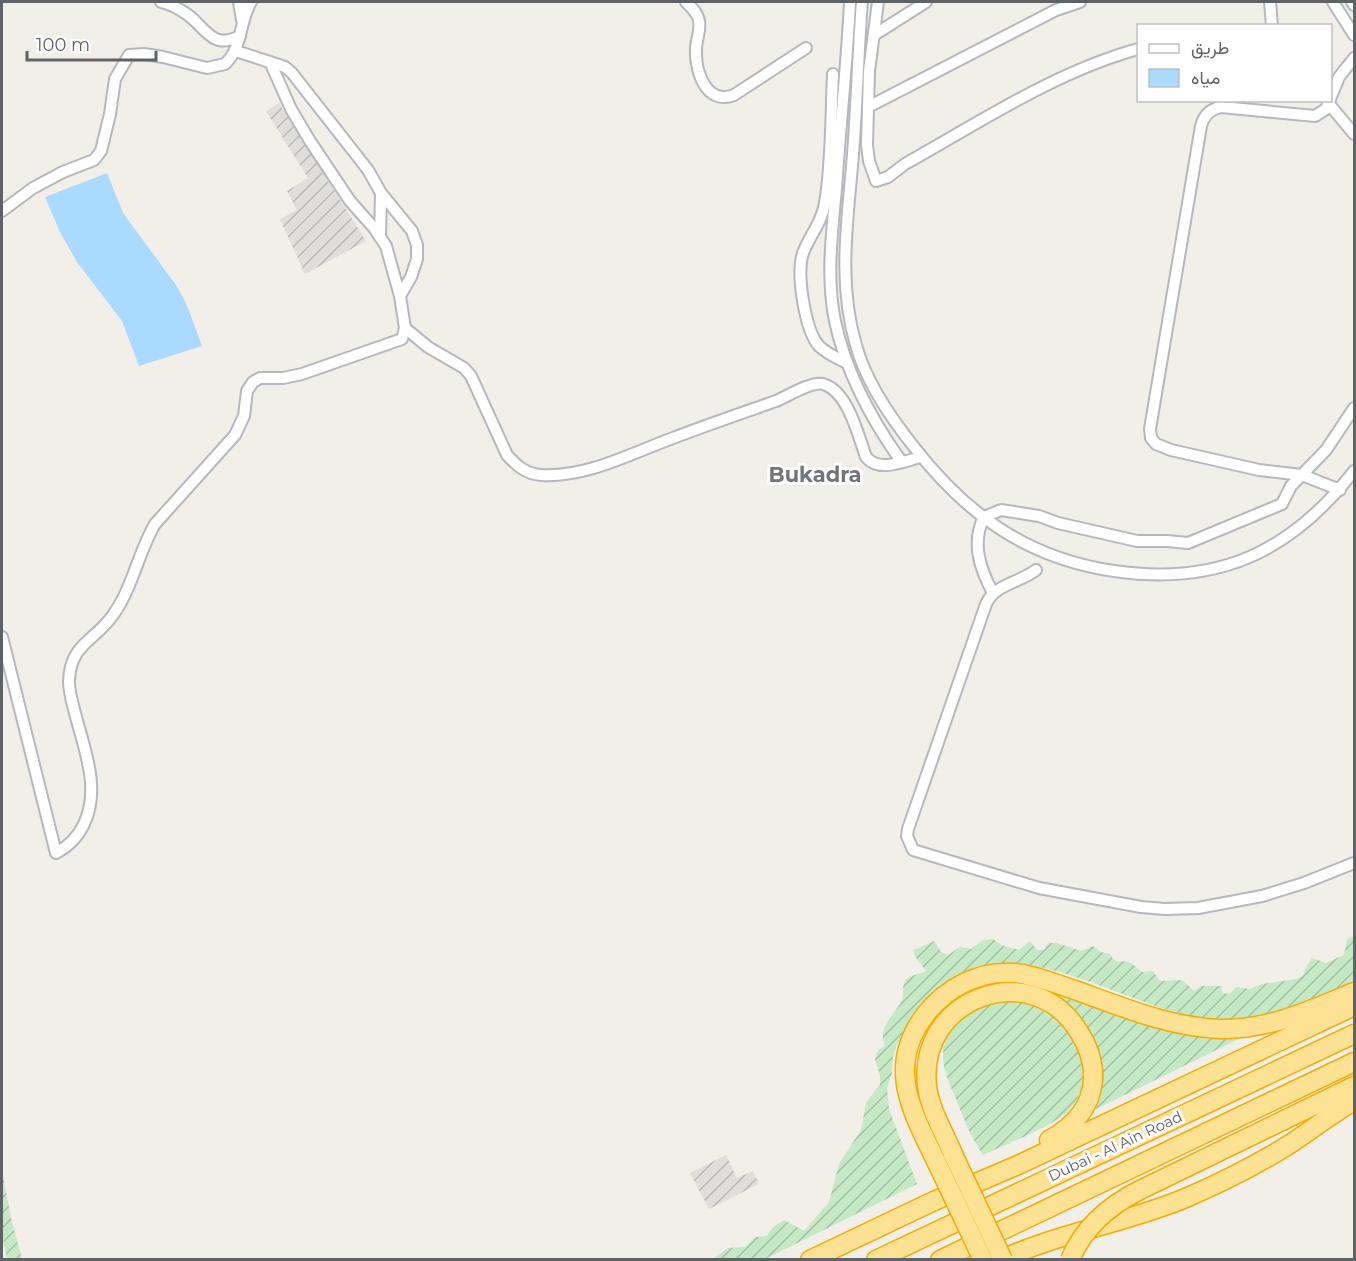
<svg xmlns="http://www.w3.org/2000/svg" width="1356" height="1261" viewBox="0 0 1356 1261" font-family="Montserrat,Vazirmatn,sans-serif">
	<defs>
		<pattern id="industrial-furrows" width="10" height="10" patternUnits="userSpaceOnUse" patternTransform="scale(1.5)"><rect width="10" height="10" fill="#e0deda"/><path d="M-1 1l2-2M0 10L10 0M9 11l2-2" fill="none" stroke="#b9b8b5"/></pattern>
		<pattern id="garden-furrows" width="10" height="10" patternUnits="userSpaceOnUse" patternTransform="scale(1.5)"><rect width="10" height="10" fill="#c5e8c5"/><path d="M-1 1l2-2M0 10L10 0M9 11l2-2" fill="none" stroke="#a3c0a4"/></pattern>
	</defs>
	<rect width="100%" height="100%" fill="#f1efe8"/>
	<g fill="url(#industrial-furrows)">
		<polygon points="279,103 366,241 305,274 280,219 297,210 287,191 308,178 266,111"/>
		<polygon points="726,1155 737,1178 753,1171 759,1184 709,1209 690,1173"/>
	</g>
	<g fill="url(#garden-furrows)">
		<path d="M1354,936v47c-44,16 -91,40 -140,36 -83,-6 -179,-85 -259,-43 -28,14 -43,37 -54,65h-3l-5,16 -1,16 -5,15 2,21 28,75 -152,75 -54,1 17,-12 17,-1 10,-10 12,-1 6,-9 11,-7 20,11 25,-29 10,-38 22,-34 5,-27 14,-18v-10l-5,-16 4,-10 6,-3c-8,-20 10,-31 17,-46 2,-6 0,-14 3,-19 4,-6 15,-7 21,-10l-12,-16v-5l20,-9 7,11 7,3 12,-8 11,2 12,-9 10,-1 8,6 18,5 11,-9 7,9h7l4,-7h9l24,8 12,-5 8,6 9,2 3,5 6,3c9,-3 17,5 23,10l11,-1 7,10 22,-1 12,11 7,-5h20l2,7 6,1 7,-7 14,2 12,-5 35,-5 6,-4 3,-8 6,-9 14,5 18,-8 3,-16z"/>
		<polygon points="1051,988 1247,1035 1092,1111 1085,1027 1073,1011 1048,993"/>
		<path d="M1005,1000c15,2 31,4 44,13 32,21 48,72 17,100 -19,16 -60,31 -83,42 -12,-17 -19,-35 -26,-54 -4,-9 -9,-20 -12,-30 -11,-43 25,-63 60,-71z"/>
		<polygon points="2,1171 12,1222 22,1259 7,1259 2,1235"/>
	</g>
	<polygon fill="#aadaff" points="107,173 123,213 176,285 186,303 202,346 139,366 122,321 77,262 60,232 45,197"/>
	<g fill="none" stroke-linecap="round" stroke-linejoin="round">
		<g stroke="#b5b8bc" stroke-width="14">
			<g id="minor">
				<path d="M161,2c13,3 28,12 37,22 14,15 22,22 42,12"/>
				<polyline points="239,2 242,20"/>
				<path d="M686,2c5,5 12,11 13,19 2,9 -3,19 -3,28 -1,22 10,57 38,46l72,-47"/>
				<path d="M850,2c-3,62 -10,125 -14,187 -4,43 -10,89 -1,132 11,52 36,98 66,140"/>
				<path d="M862,2c-4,50 -5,101 -9,152 -5,65 -16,127 3,191 10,37 34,72 58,102 53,68 113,111 200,124 103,15 176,-18 240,-100"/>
				<path d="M878,2l-9,69 -2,74 2,16 7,20 12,-4 17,-13c75,-42 150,-92 233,-115"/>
				<polyline points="1270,2 1272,26"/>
				<polyline points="1333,2 1354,35"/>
				<polyline points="1352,2 1354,5"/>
				<polyline points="874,35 926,2"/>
				<polyline points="236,51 285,67 292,73 368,170 381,193 412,231 417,245 417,259 411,277 400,296"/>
				<path d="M833,74c-2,42 -1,87 -8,129 -4,22 -15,31 -22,50 -7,21 2,77 16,93 8,8 18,12 28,17"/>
				<polyline points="1330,99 1339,77 1354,58"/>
				<path d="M1330,100l-4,9 -11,7 -94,-9c-11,2 -17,8 -20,19l-51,303 1,9 5,6 15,6 88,20 43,5 38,15"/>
				<polyline points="1329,104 1354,134"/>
				<polyline points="868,107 1056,10 1080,2"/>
				<path d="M2,211l31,-23 30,-16 31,-12 7,-9 9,-37 5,-35 14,-24 15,-1 19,3 44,11 18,-4c18,-17 14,-42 26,-62"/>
				<polyline points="380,237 381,193"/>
				<path d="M405,328l23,19 36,21 7,8 36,79c10,11 19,19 34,20 45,3 91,-22 132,-37 34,-13 69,-25 103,-37 12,-5 36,-20 47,-17 25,7 35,51 43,73 13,16 38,4 55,0"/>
				<path d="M1036,570c-17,13 -41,14 -50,34l-78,225 -1,7 6,14 126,38 102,19 24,2 33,-1 64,-12 42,-13 50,-20"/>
				<path d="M993,593c-13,-24 -22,-50 -9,-76l17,-7 38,6 19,7 79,18h30l21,2 94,-39 9,-18 35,-36 28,-42"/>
				<path d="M2,637l54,216c13,-7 22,-16 28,-29 17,-36 0,-75 -9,-111 -3,-11 -6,-21 -6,-32 1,-37 26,-40 44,-66 20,-28 25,-62 42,-91l80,-89 9,-19 3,-25 6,-9 7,-4h23l19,-4 100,-35 3,-11 -5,-32 -14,-50 -12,-18 -24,-27 -40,-60 -19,-32 -21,-47"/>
			</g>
		</g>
		<g stroke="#f9ab00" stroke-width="21">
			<g id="motorway">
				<path d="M953,1154c-9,-22 -23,-44 -26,-68 -10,-89 106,-130 152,-54 9,14 15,30 14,48 -2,27 -20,47 -44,60"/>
				<path d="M937,1163c-24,-50 -52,-95 -12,-148 21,-27 54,-45 90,-42 20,2 38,10 57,16 48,17 96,38 148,40 48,1 91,-19 134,-37"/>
				<polyline points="1140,1190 1354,1086"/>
				<polyline points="810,1260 934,1201 1018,1165 1354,1006"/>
				<polyline points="876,1260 1354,1034"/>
				<polyline points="940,1260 1354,1062"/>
				<path d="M1000,1260c61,-28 127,-37 188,-63 32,-14 64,-30 94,-48 25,-15 47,-34 72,-48"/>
			</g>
		</g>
		<use href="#minor" stroke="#fff" stroke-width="10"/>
		<use href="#motorway" stroke="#fde293" stroke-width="18"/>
		<g stroke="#f9ab00" stroke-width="21" stroke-linecap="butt">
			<g id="motorway-bridge">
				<polyline points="953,1154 1003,1260"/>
				<polyline points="937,1163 983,1260"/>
				<path d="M1070,1260c13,-32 40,-55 70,-70"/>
			</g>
		</g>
		<use href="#motorway-bridge" stroke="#fde293" stroke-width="18"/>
	</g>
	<g text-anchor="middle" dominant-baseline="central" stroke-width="6" stroke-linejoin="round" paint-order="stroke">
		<g font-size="15" fill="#5f6368" stroke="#fff">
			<text transform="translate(1115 1146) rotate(-25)">Dubai - Al Ain Road</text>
		</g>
		<g font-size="21" font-weight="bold" fill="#70757a" stroke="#fff">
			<text x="815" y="474">Bukadra</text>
		</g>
	</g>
	<rect width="1356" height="1261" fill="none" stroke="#5f6368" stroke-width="6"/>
	<rect x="1137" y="24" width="195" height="78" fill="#ffffff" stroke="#bfc1c3" stroke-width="1.5"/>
	<rect x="1149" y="44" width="30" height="9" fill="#ffffff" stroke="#bfc1c3" stroke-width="1.5"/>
	<text x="1191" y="54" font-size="18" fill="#5f6368">طريق</text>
	<rect x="1149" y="69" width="30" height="18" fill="#aadaff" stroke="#bfc1c3" stroke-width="1.5"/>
	<text x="1191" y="84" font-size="18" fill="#5f6368">مياه</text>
	<path d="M27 51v9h129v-9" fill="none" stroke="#5f6368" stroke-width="3"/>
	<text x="36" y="51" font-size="18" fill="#5f6368" stroke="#ffffff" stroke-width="4.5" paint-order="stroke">100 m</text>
</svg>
